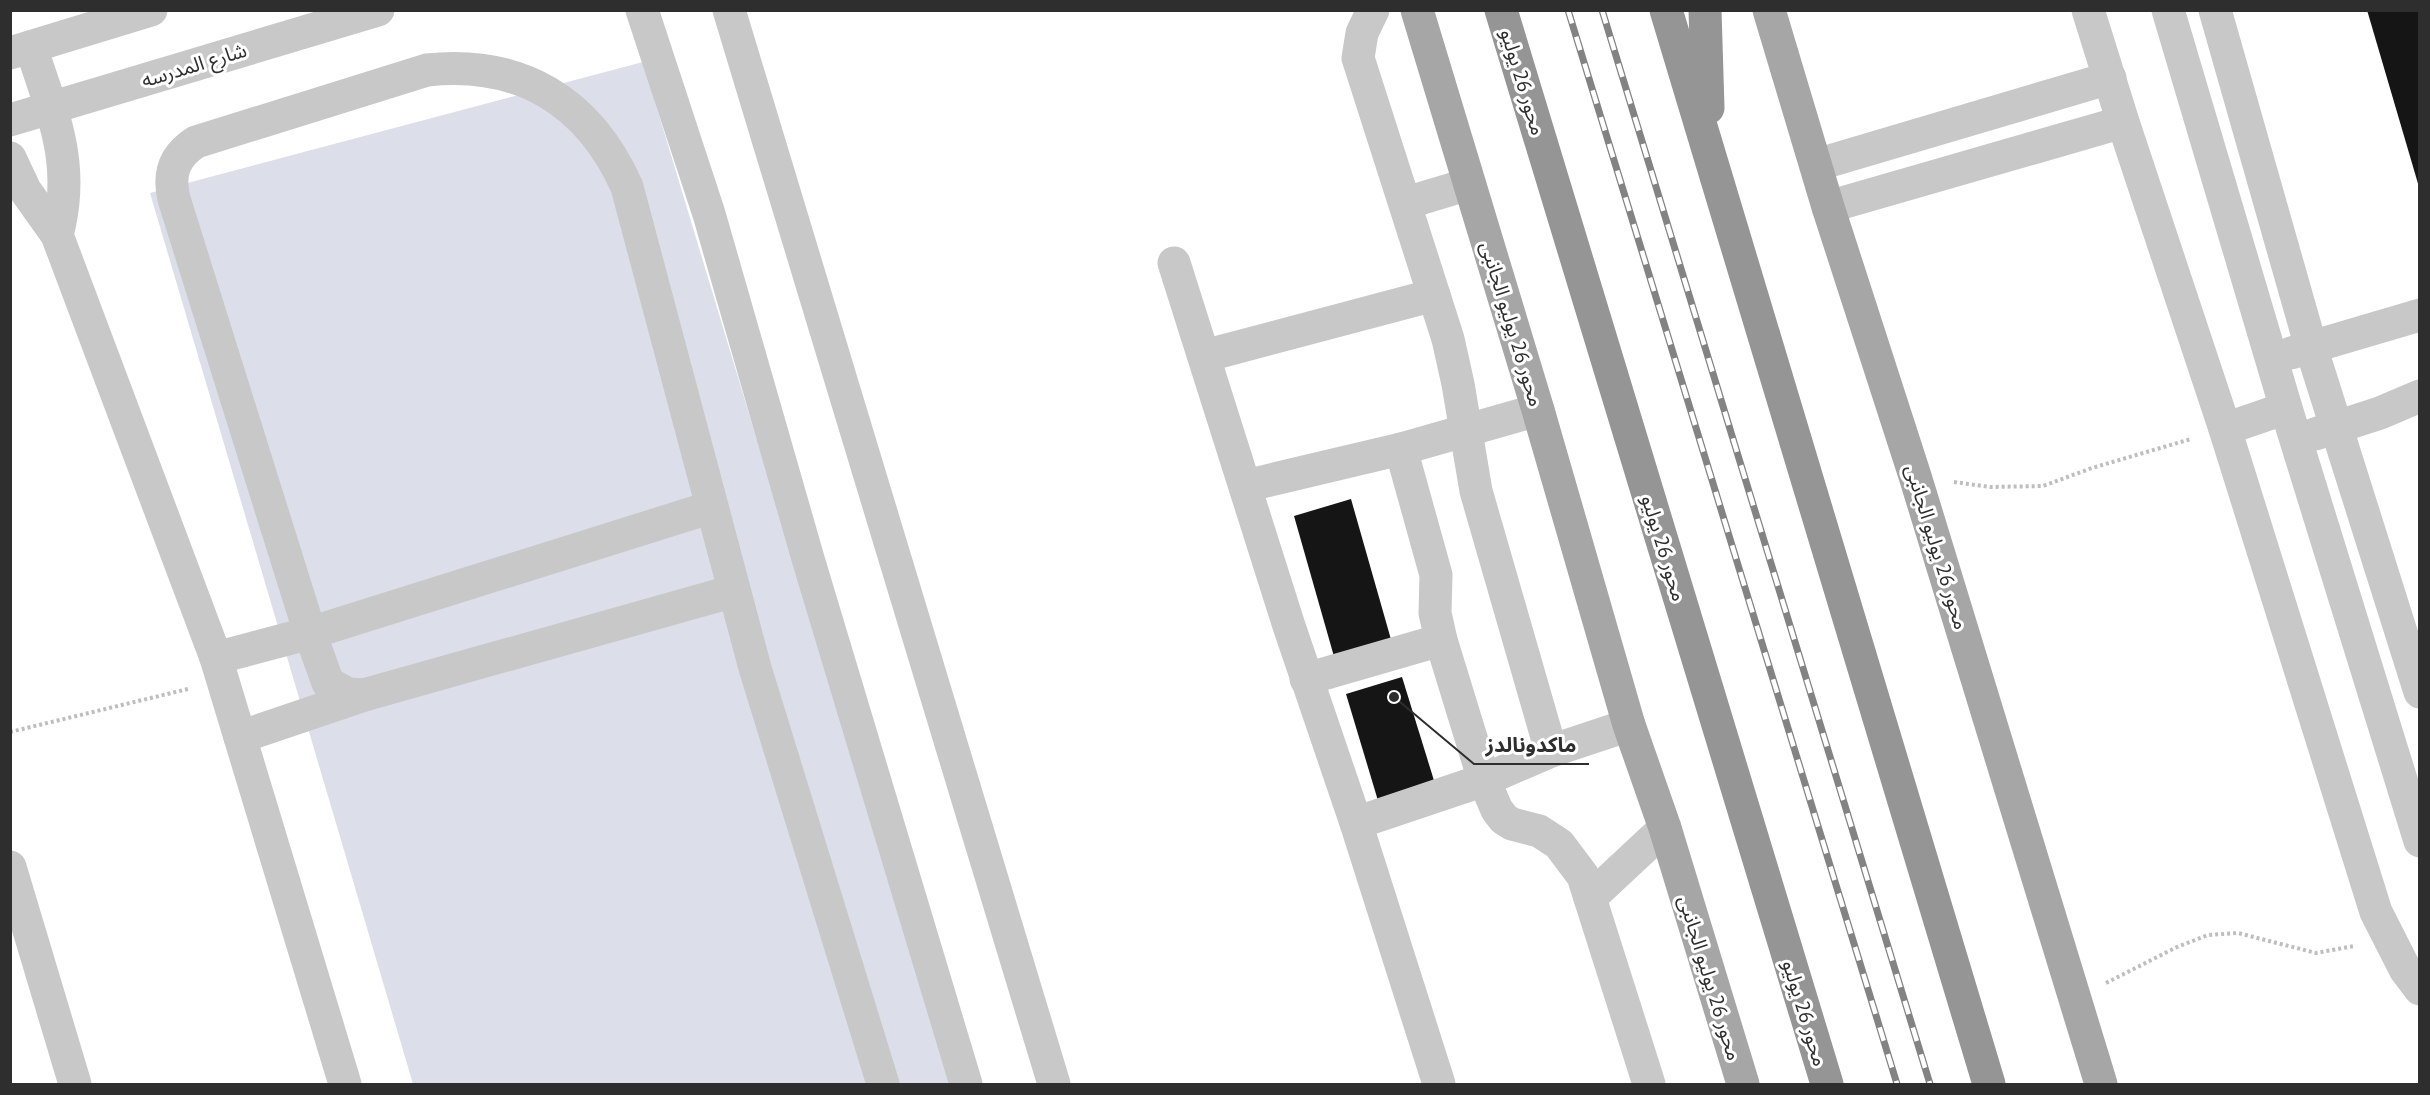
<svg xmlns="http://www.w3.org/2000/svg" width="2430" height="1095" viewBox="0 0 2430 1095" font-family="'PT Sans','Noto Sans Arabic',sans-serif">
	<rect width="100%" height="100%" fill="#fff"/>
	<polygon fill="#dcdeea" points="643,62 951,1084 413,1084 150,193"/>
	<g fill="#151515">
		<polygon points="2367,10 2420,10 2420,187 2419,187"/>
		<polygon points="1351,499 1392,643 1335,660 1294,516"/>
		<polygon points="1402,677 1436,787 1379,804 1346,694"/>
	</g>
	<g fill="none" stroke-linecap="round" stroke-linejoin="round">
		<g stroke="#bebebe" stroke-width="4" stroke-dasharray="3 3" stroke-linecap="butt">
			<polyline points="1954,482 1990,487 2043,486 2092,468 2191,439"/>
			<polyline points="10,732 188,689"/>
			<polyline points="2106,983 2177,947 2208,935 2238,933 2316,953 2354,946"/>
		</g>
		<g stroke="#c8c8c8" stroke-width="33">
			<polyline points="642,10 709,214 809,562 966,1084"/>
			<polyline points="729,10 1054,1084"/>
			<polyline points="1373,10 1362,33 1358,58 1448,339 1458,384 1476,491 1551,751"/>
			<polyline points="2088,10 2123,122 2225,429 2376,912 2405,969 2420,989"/>
			<polyline points="2168,10 2286,408 2420,841"/>
			<polyline points="2215,10 2311,347 2420,692"/>
			<path d="M31,47c22,68 45,117 26,188"/>
			<polyline points="10,53 151,10"/>
			<polyline points="10,120 378,10"/>
			<polyline points="10,158 25,190 57,235 216,658 345,1084"/>
			<polyline points="1816,165 2110,78"/>
			<polyline points="1406,203 1469,184"/>
			<polyline points="1828,207 2123,122"/>
			<polyline points="1174,263 1289,626 1356,823 1439,1084"/>
			<polyline points="2291,353 2420,315"/>
			<polyline points="1204,356 1434,295"/>
			<polyline points="2225,429 2286,408"/>
			<polyline points="2315,434 2380,413 2420,396"/>
			<polyline points="1401,449 1436,575 1435,613 1441,640 1484,780 1497,810 1504,819 1512,824 1539,831 1559,844 1583,876 1649,1084"/>
			<polyline points="1245,486 1401,449 1538,410"/>
			<polyline points="216,658 310,633 712,507"/>
			<polyline points="1306,679 1441,640"/>
			<path d="M364,695l-16,-1 -20,-11 -18,-50 -136,-434c-6,-25 0,-43 22,-57l231,-72c93,-10 162,31 200,117l128,481 128,416"/>
			<polyline points="240,737 364,695 734,591"/>
			<polyline points="1356,823 1484,780 1551,751 1629,725"/>
			<polyline points="10,867 75,1084"/>
			<polyline points="1590,898 1665,828"/>
		</g>
		<g stroke="#a6a6a6" stroke-width="33">
			<polyline points="1417,10 1538,410 1629,725 1665,828 1743,1084"/>
			<polyline points="1769,10 1828,207 1915,476 2101,1084"/>
		</g>
		<g stroke="#959595" stroke-width="33">
			<polyline points="1501,10 1827,1084"/>
			<polyline points="1666,10 1989,1084"/>
			<polyline points="1705,10 1708,108"/>
		</g>
		<g stroke="#838383" stroke-width="7">
			<g id="rail">
				<polyline points="1568,10 1897,1084"/>
				<polyline points="1602,10 1930,1084"/>
			</g>
		</g>
		<use href="#rail" stroke="#fff" stroke-width="4.5" stroke-dasharray="14" stroke-linecap="butt"/>
	</g>
	<g text-anchor="middle" dominant-baseline="central" stroke-width="6" stroke-linejoin="round" paint-order="stroke">
		<g font-size="20" fill="#2e2e2e" stroke="#fff">
			<text transform="translate(194 65) rotate(-17)">شارع المدرسه</text>
			<text transform="translate(1523 82) rotate(73)">محور 26 يوليو</text>
			<text transform="translate(1512 324) rotate(73)">محور 26 يوليو الجانبى</text>
			<text transform="translate(1937 547) rotate(73)">محور 26 يوليو الجانبى</text>
			<text transform="translate(1664 548) rotate(73)">محور 26 يوليو</text>
			<text transform="translate(1710 978) rotate(73)">محور 26 يوليو الجانبى</text>
			<text transform="translate(1805 1013) rotate(73)">محور 26 يوليو</text>
		</g>
	</g>
	<path fill="none" stroke="#2e2e2e" stroke-width="2" d="M1394 697L1474 764H1589"/>
	<circle fill="#2e2e2e" stroke="#fff" stroke-width="2" cx="1394" cy="697" r="6"/>
	<g font-size="21" text-anchor="middle" font-weight="bold" fill="#2e2e2e" stroke="#fff" stroke-width="6" stroke-linejoin="round" paint-order="stroke">
		<text x="1531" y="752">ماكدونالدز</text>
	</g>
	<rect width="2430" height="1095" fill="none" stroke="#2e2e2e" stroke-width="24"/>
</svg>
